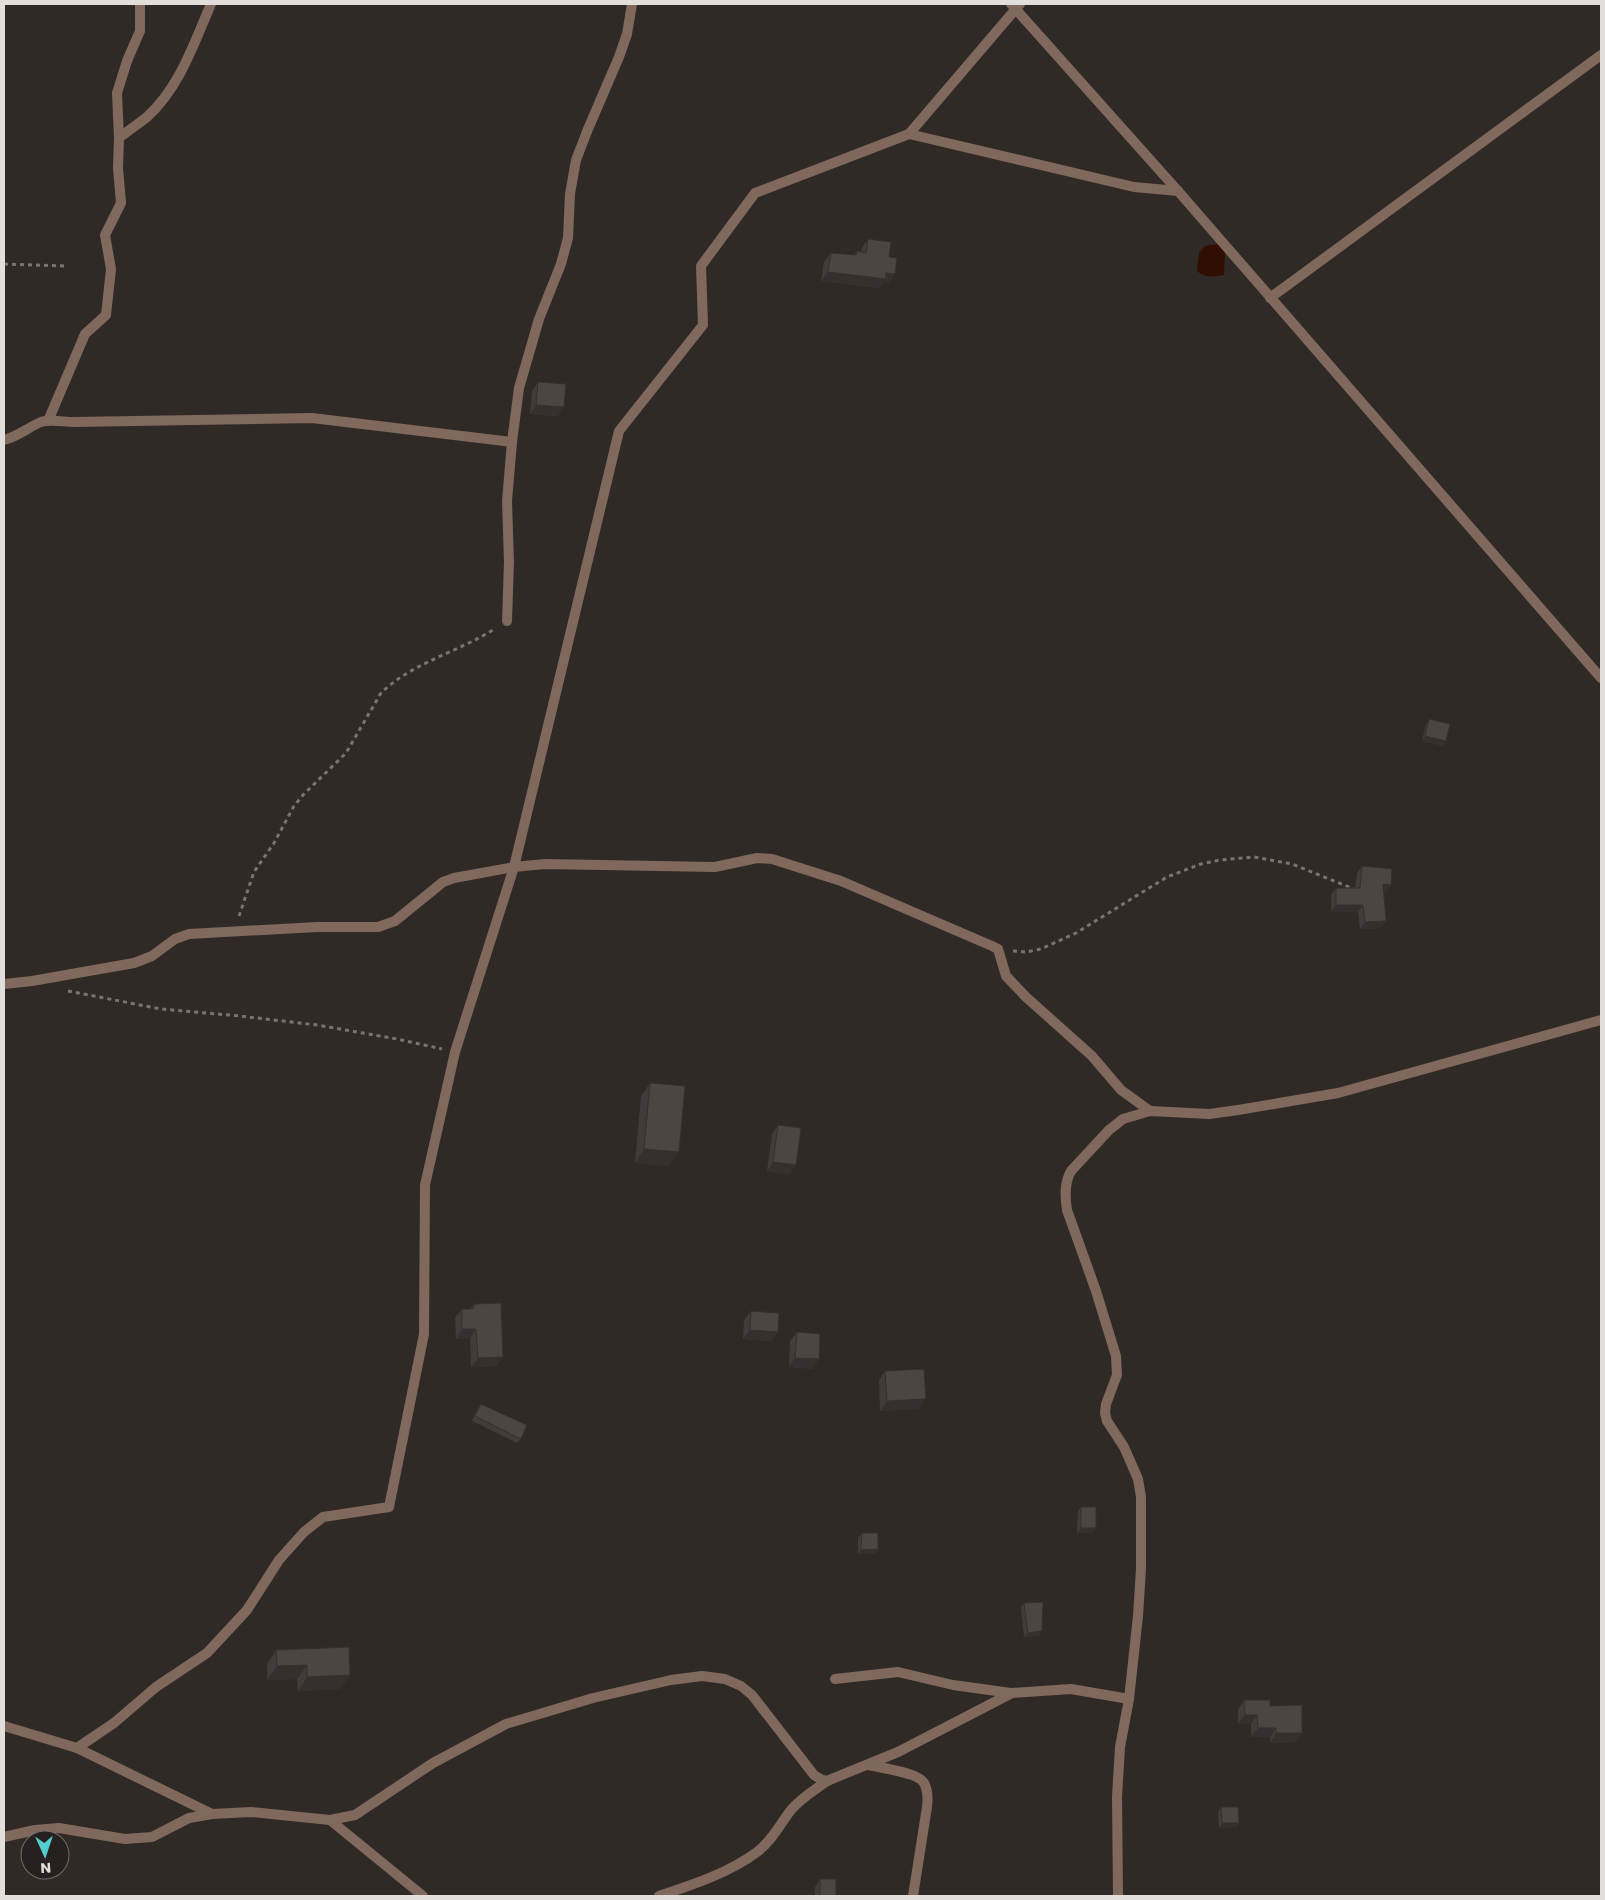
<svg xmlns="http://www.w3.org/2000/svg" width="1605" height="1900" viewBox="0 0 1605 1900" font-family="Poppins,sans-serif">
	<rect width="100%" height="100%" fill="#302a27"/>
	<path fill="#310f00" d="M1218,244l7,5 -1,26c-10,2 -19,3 -27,-4l2,-18 6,-7z"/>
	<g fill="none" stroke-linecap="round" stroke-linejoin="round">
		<g stroke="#797472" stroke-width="3" stroke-dasharray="4 4" stroke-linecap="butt">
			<polyline points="4,264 64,266"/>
			<path d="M239,916l15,-44 20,-29 20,-37 9,-11 43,-42 35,-60c32,-31 78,-41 115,-65"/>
			<polyline points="1013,951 1026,952 1041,949 1076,933 1167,877 1201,864 1220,860 1254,857 1292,864 1354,889"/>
			<polyline points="68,991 161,1009 240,1016 317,1025 397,1039 442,1049"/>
		</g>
		<g stroke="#80685d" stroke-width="10">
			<polyline points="1011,4 1178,191 1601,678"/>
			<polyline points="909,134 1134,187 1178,191"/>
			<path d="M119,138c9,-7 19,-14 28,-21 33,-30 47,-74 64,-113"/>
			<polyline points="1270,298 1601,55"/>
			<polyline points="48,421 85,334 106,315 111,269 105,235 121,203 118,168 119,138 117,93 127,61 140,31 140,4"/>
			<path d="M4,440c15,-4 23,-12 37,-18 9,-3 23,0 33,0l238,-4 200,24"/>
			<polyline points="507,621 509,562 507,501 512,442 519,388 539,319 561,264 568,238 570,194 576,160 588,129 619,57 627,34 632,4"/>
			<polyline points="4,984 32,981 134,963 152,956 175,939 189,934 317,927 378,927 395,921 443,882 454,878 514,867 545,864 715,867 757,858 772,859 841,881 992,946 998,949 1006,976 1026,997 1092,1056 1121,1090 1150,1111"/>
			<polyline points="835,1679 898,1672 953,1685 1011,1693"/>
			<polyline points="4,1726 77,1748 212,1814"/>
			<polyline points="77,1748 114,1723 156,1687 207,1653 247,1610 279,1560 304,1532 323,1517 389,1507 424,1334 425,1185 455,1052 514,867 619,431 703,325 701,266 755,193 909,134 1020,4"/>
			<path d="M868,1765c12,3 50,7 56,18 4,7 4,16 3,24l-14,89"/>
			<polyline points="330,1820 423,1896"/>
			<polyline points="4,1837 35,1830 59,1828 125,1839 152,1837 189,1818 212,1814 251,1812 330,1820 355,1815 433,1763 506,1724 593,1698 671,1680 702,1676 725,1679 741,1686 752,1695 814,1775 822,1780 827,1781 898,1752 1012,1693 1071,1689 1129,1699"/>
			<path d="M659,1896c33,-11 70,-23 98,-44 15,-11 23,-28 34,-42 10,-12 24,-20 36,-29"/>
			<path d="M1118,1896l-1,-99 3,-50 9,-48 9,-83 3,-47v-72l-3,-18 -14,-32 -17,-26 -2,-8 1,-9 11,-29 -1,-19 -20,-65 -29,-81c-2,-13 -3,-27 4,-39l38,-41 14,-11 27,-8 59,3 29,-4 100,-17 263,-73"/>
		</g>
	</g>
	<g fill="#413b39">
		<polygon points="868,239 889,257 895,274 889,283 883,283 879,288 821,281 824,262 831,253 854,255 857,251 861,252 862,248"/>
		<polygon points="538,382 558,416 530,414 532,391"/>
		<polygon points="1429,719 1446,741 1443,746 1422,741 1426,724"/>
		<polygon points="1362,866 1391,885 1386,892 1384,891 1386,921 1381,928 1360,929 1358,912 1331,912 1331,895 1336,888 1355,888 1357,873"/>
		<polygon points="650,1083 669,1166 635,1163 641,1096"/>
		<polygon points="778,1125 789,1175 767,1171 772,1134"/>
		<polygon points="474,1304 503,1357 496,1366 471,1367 470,1338 456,1339 455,1318 462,1309 470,1309"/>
		<polygon points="751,1311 778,1332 771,1341 743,1339 744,1320"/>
		<polygon points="797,1332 813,1369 789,1367 790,1341"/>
		<polygon points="885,1371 919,1409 880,1411 879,1380"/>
		<polygon points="481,1404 521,1439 517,1443 472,1421 477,1409"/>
		<polygon points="1081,1507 1093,1533 1077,1533 1078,1511"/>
		<polygon points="862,1533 875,1554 858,1554 858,1538"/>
		<polygon points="1024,1603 1042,1631 1039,1636 1024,1637 1021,1607"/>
		<polygon points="276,1650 350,1675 340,1689 298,1691 297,1679 267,1680 267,1664"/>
		<polygon points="1244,1700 1270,1706 1296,1742 1270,1743 1270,1737 1251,1737 1251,1724 1238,1724 1238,1710"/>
		<polygon points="1221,1807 1239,1823 1236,1827 1219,1828 1218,1812"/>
		<polygon points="820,1879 836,1896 815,1896 815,1887"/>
	</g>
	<g fill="#35302e">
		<polygon points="828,272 886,273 895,274 889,283 883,283 879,288 821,281"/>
		<polygon points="536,405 564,407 558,416 530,414"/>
		<polygon points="1425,736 1446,741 1443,746 1422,741"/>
		<polygon points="1383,884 1391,885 1386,892 1378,891"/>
		<polygon points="1336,905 1363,905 1358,912 1331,912"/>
		<polygon points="1386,921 1381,928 1360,929 1365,922"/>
		<polygon points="644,1149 679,1152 669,1166 635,1163"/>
		<polygon points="773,1162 796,1165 789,1175 767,1171"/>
		<polygon points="462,1329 476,1329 470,1338 456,1339"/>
		<polygon points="750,1330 778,1332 771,1341 743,1339"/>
		<polygon points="503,1357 496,1366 471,1367 478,1358"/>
		<polygon points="795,1358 819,1359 813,1369 789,1367"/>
		<polygon points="926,1399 919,1409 880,1411 887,1401"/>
		<polygon points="1081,1528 1096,1528 1093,1533 1077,1533"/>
		<polygon points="878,1549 875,1554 858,1554 861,1550"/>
		<polygon points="1042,1631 1039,1636 1024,1637 1028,1633"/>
		<polygon points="307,1665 297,1679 267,1680 277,1666"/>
		<polygon points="350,1675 340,1689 298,1691 307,1677"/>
		<polygon points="1245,1715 1257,1715 1251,1724 1238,1724"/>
		<polygon points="1258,1728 1276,1728 1270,1737 1251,1737"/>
		<polygon points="1276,1733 1302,1733 1296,1742 1270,1743"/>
		<polygon points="1222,1823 1239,1823 1236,1827 1219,1828"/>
	</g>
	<g fill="#4c4542" stroke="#35302e">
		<polygon points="868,239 891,242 889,257 897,258 895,274 886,273 886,279 828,272 831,253 856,255 857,251 866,253"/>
		<polygon points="538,382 566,384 564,407 536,405"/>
		<polygon points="1429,719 1450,724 1446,741 1425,736"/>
		<polygon points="1362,866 1392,869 1391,885 1383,884 1386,921 1365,922 1363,905 1336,905 1336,888 1360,888"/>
		<polygon points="650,1083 685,1086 679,1152 644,1149"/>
		<polygon points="778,1125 801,1128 796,1165 773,1162"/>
		<polygon points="501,1303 503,1357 478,1358 476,1329 462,1329 462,1309 473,1309 474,1304"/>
		<polygon points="751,1311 779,1313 778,1332 750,1330"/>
		<polygon points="797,1332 820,1334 819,1359 795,1358"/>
		<polygon points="924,1369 926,1399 887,1401 885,1371"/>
		<polygon points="481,1404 527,1425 521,1439 475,1416"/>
		<rect x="1081" y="1507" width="15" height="21"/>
		<polygon points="862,1533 878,1533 878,1549 861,1550"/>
		<polygon points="1043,1602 1042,1631 1028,1633 1024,1603"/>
		<polygon points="349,1647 350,1675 307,1677 307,1665 277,1666 276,1650"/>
		<polygon points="1244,1700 1270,1700 1270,1706 1302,1705 1302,1733 1276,1733 1276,1728 1258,1728 1257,1715 1245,1715"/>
		<polygon points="1221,1807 1238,1807 1239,1823 1222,1823"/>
		<rect x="820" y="1879" width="16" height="17"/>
	</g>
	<rect width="1605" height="1900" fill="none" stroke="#e2dedc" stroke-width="10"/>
	<g transform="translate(45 1855) rotate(177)"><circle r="24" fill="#26201e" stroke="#716c6a"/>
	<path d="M0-4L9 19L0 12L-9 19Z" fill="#52cdd0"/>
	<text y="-8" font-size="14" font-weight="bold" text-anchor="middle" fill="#e2dedc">N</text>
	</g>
</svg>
